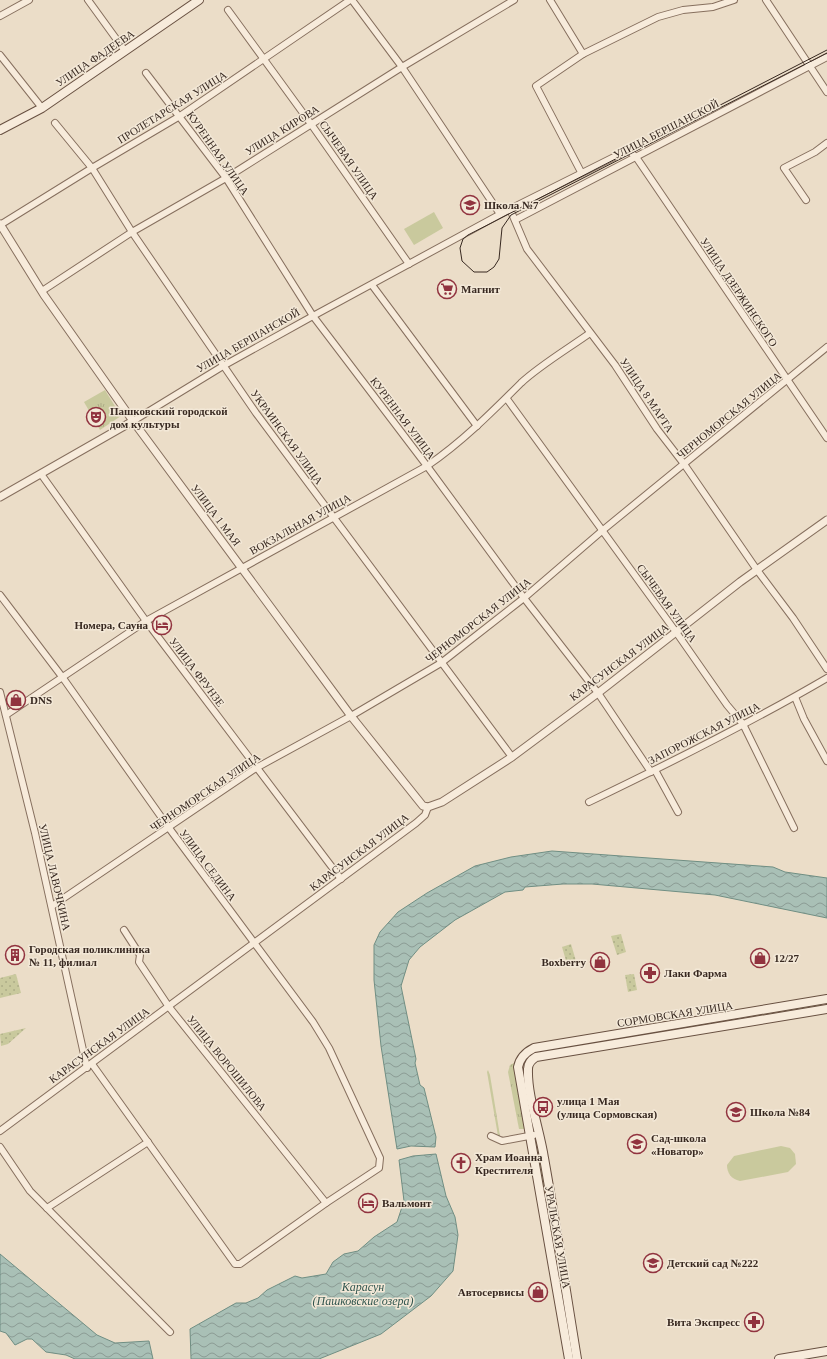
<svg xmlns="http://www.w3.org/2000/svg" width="827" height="1359" viewBox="0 0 827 1359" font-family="Georgia,serif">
	<defs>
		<pattern id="grass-tufts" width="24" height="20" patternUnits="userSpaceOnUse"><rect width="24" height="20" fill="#c9c99d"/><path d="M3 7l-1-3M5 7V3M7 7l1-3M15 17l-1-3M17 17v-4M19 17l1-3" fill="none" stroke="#adad87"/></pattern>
		<pattern id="park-dots" width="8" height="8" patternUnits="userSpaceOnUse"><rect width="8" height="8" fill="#c9c99d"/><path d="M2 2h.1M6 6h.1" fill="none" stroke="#adad87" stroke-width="1.8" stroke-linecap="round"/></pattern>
		<pattern id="water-waves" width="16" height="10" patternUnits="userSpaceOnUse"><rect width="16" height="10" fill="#a9c0b6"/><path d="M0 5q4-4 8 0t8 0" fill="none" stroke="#8b9c94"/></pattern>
	</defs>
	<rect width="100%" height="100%" fill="#ebddc8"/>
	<g fill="url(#grass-tufts)">
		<polygon points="105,390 121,416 100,430 84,402"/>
		<polygon points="820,1003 821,1005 819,1006 746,1018 746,1016"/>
		<polygon points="735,1018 733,1021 538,1051"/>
		<polygon points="514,1063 526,1129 519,1129 508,1072 510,1065"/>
		<polygon points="488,1070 490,1075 500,1136 498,1136 487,1072"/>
		<polygon points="536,1141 537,1143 562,1288 560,1289 534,1142"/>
	</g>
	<g fill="url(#park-dots)">
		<polygon points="621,934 626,952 617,955 611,936"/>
		<polygon points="571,944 576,961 567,964 562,947"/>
		<polygon points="16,974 21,993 0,998 0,978"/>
		<polygon points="634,974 637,990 628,992 625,975"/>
		<polygon points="26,1028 8,1044 1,1046 0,1034"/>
	</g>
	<g fill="#c9c99d">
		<polygon points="434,212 443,228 414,245 404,229"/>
		<path d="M781,1146l9,2 5,6 1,10 -8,8 -48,9c-9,-2 -13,-8 -13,-16l7,-9z"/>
	</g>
	<g fill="url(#water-waves)" stroke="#708e83">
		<polygon points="552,851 773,867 785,872 827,878 827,918 715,895 592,884 563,884 525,887 523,890 505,892 455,920 420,947 409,960 401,986 416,1059 415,1063 420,1085 424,1088 436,1137 435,1147 411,1146 397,1149 381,1046 374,980 374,945 380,932 398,912 427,893 475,866 511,857"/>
		<polygon points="436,1154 446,1196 455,1217 458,1235 453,1271 431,1296 381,1334 319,1359 191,1359 190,1329 236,1303 246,1303 258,1298 267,1290 295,1276 302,1278 326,1274 333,1262 344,1254 358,1251 374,1237 397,1222 404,1201 399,1160 413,1156"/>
		<polygon points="0,1254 97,1335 115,1343 149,1341 153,1359 75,1359 66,1355 46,1352 32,1339 27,1339 15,1345 6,1333 0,1331"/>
	</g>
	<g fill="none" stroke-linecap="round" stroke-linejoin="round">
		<g stroke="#866f5e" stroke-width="8">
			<g id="minor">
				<polyline points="88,0 125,51"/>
				<polyline points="352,0 402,67 500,214"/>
				<polyline points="550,0 583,54"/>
				<polyline points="766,0 827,92"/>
				<polyline points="228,10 311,124 409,264"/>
				<polyline points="0,16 29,0"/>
				<polyline points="0,55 42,108"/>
				<polyline points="146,73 226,178 313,316 427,466 524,598 598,693 651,772"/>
				<polyline points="55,123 92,168 132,232 256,413 512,757"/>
				<polyline points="581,172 536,86 583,54 658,17 683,10 713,7 734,0"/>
				<polyline points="806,200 784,168 815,152 827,143"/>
				<polyline points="510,209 527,249 615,365 657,429 684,464 757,570 793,618 827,669"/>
				<polyline points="515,220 827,57"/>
				<polyline points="0,225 92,168 180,116 350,0"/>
				<polyline points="372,285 477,426"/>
				<polyline points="42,291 132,232 226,178 402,67 514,0"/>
				<polyline points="507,399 676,632 727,705 743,724 794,828"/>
				<polyline points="133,421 223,366 313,316 510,209 628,150 636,157 827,438"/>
				<polyline points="41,474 146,621 341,879"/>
				<polyline points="0,595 63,678 169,828 313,1022 329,1048 380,1158 379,1168 326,1203 240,1264 235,1264 92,1064"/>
				<polyline points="0,692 35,833 87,1068"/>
				<polyline points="795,697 804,719 827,761"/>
				<path d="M6,715l140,-94 281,-155c35,-24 64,-53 94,-83 18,-17 48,-35 69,-50"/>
				<polyline points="655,770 678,812"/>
				<path d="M589,802c81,-39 161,-79 238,-124"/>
				<polyline points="52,906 256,768 351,716 441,663 524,598 603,530 827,347"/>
				<polyline points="124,930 140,955 139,962 169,1007 326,1203"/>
				<polyline points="0,1131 416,823 425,815 428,807"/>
				<polyline points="491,1136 502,1141 534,1135"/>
				<polyline points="0,1147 30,1191 170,1332"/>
				<polyline points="47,1208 148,1142"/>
			</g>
		</g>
		<g stroke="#866f5e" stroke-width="9">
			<g id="tertiary">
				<polyline points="0,224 44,295 133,421 351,716 423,806 428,807 442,802 512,757 598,693 740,582 827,520"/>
				<polyline points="0,497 133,421"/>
			</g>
		</g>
		<g stroke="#685041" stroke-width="10">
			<g id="secondary">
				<polyline points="0,130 42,108 199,0"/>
				<path d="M569,1359l-51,-292c2,-10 8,-15 16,-19l293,-49"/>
				<path d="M577,1359c-11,-67 -21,-134 -33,-201 -4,-27 -17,-62 -16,-89 0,-6 3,-9 8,-12l291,-48"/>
				<polyline points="779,1359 827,1351"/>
			</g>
		</g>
		<use href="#minor" stroke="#f7ebdb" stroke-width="6"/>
		<use href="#tertiary" stroke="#f7ebdb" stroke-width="7"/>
		<use href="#secondary" stroke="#f7ebdb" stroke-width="8"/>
		<polyline stroke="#382921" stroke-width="1" points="827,50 468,235 463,239 460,248 462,261 474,272 487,272 494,267 499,259 502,228 511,215 827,53"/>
	</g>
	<defs>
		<g id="school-ring" transform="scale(1)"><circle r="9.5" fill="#f3e8d7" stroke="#91333f" stroke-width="1.5"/><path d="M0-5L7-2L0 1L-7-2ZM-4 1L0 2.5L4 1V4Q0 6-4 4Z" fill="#91333f"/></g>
		<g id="supermarket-ring" transform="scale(1)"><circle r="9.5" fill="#f3e8d7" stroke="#91333f" stroke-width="1.5"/><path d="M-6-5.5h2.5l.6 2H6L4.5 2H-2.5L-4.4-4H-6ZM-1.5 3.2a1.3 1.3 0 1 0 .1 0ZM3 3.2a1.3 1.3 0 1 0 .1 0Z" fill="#91333f"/></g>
		<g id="theatre-ring" transform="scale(1)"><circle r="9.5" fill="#f3e8d7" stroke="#91333f" stroke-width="1.5"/><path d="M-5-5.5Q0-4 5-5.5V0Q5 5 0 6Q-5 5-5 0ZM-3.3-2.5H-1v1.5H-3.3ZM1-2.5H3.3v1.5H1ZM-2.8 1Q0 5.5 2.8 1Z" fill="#91333f"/></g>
		<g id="hotel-ring" transform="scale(1)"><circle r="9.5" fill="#f3e8d7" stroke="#91333f" stroke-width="1.5"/><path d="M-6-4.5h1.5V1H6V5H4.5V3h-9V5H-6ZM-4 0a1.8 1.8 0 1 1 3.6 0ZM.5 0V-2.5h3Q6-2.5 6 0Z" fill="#91333f"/></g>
		<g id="shop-ring" transform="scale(1)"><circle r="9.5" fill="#f3e8d7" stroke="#91333f" stroke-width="1.5"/><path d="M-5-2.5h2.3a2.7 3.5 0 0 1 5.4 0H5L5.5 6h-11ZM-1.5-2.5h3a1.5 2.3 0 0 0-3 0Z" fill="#91333f"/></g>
		<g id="building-ring" transform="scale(1)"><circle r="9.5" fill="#f3e8d7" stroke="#91333f" stroke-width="1.5"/><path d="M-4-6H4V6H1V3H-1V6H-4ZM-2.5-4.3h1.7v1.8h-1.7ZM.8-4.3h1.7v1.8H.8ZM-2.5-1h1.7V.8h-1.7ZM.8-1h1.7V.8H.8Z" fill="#91333f"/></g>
		<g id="pharmacy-ring" transform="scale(1)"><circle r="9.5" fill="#f3e8d7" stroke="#91333f" stroke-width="1.5"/><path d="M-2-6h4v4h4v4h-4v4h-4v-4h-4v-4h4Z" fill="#91333f"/></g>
		<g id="bus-ring" transform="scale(1)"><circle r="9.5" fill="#f3e8d7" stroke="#91333f" stroke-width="1.5"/><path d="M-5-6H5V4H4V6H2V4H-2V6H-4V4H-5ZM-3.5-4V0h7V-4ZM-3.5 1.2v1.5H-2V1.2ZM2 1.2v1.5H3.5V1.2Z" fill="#91333f"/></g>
		<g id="church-ring" transform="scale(1)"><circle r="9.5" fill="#f3e8d7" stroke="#91333f" stroke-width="1.5"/><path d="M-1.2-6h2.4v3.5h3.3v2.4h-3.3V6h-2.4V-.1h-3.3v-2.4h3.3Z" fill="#91333f"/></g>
	</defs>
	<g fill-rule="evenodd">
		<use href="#school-ring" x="470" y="205"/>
		<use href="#supermarket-ring" x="447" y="289"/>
		<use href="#theatre-ring" x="96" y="417"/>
		<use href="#hotel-ring" x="162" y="625"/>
		<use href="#shop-ring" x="16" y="700"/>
		<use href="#building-ring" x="15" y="955"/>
		<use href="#shop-ring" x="760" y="958"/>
		<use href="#shop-ring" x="600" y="962"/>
		<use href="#pharmacy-ring" x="650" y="973"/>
		<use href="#bus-ring" x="543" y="1107"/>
		<use href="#school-ring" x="736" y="1112"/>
		<use href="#school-ring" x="637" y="1144"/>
		<use href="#church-ring" x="461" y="1163"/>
		<use href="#hotel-ring" x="368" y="1203"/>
		<use href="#school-ring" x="653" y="1263"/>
		<use href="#shop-ring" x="538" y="1292"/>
		<use href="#pharmacy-ring" x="754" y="1322"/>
	</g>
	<g text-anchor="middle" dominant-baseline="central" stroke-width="3" stroke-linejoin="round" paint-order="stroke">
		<g font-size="11" fill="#382921" stroke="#f3e8d7">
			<text transform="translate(95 58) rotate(-34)">УЛИЦА ФАДЕЕВА</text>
			<text transform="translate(172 107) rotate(-32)">ПРОЛЕТАРСКАЯ УЛИЦА</text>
			<text transform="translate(666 129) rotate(-27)">УЛИЦА БЕРШАНСКОЙ</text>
			<text transform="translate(282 130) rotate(-32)">УЛИЦА КИРОВА</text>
			<text transform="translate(218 153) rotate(55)">КУРЕННАЯ УЛИЦА</text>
			<text transform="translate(349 160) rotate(55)">СЫЧЕВАЯ УЛИЦА</text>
			<text transform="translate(739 292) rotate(56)">УЛИЦА ДЗЕРЖИНСКОГО</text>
			<text transform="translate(248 340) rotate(-30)">УЛИЦА БЕРШАНСКОЙ</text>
			<text transform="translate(647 395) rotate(56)">УЛИЦА 8 МАРТА</text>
			<text transform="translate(729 415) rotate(-39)">ЧЕРНОМОРСКАЯ УЛИЦА</text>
			<text transform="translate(403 418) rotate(53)">КУРЕННАЯ УЛИЦА</text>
			<text transform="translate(287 437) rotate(54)">УКРАИНСКАЯ УЛИЦА</text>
			<text transform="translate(216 515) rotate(53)">УЛИЦА 1 МАЯ</text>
			<text transform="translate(300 524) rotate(-29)">ВОКЗАЛЬНАЯ УЛИЦА</text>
			<text transform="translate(667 603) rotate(54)">СЫЧЕВАЯ УЛИЦА</text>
			<text transform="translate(478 620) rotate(-38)">ЧЕРНОМОРСКАЯ УЛИЦА</text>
			<text transform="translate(619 662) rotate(-37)">КАРАСУНСКАЯ УЛИЦА</text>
			<text transform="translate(197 672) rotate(53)">УЛИЦА ФРУНЗЕ</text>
			<text transform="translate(704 733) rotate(-27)">ЗАПОРОЖСКАЯ УЛИЦА</text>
			<text transform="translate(205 792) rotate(-34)">ЧЕРНОМОРСКАЯ УЛИЦА</text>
			<text transform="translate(359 852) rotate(-37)">КАРАСУНСКАЯ УЛИЦА</text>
			<text transform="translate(208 865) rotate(53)">УЛИЦА СЕДИНА</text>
			<text transform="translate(55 877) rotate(77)">УЛИЦА ЛАВОЧКИНА</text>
			<text transform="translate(675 1014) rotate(-9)">СОРМОВСКАЯ УЛИЦА</text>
			<text transform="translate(99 1045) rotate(-36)">КАРАСУНСКАЯ УЛИЦА</text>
			<text transform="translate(227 1063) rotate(51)">УЛИЦА ВОРОШИЛОВА</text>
			<text transform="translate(558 1237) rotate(80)">УРАЛЬСКАЯ УЛИЦА</text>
		</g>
		<g font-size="11" font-weight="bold" fill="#382921" stroke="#f3e8d7" text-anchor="start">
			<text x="484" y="205">Школа №7</text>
			<text x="461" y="289">Магнит</text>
			<text x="110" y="411">Пашковский городской<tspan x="110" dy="13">дом культуры</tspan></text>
			<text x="148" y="625" text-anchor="end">Номера, Сауна</text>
			<text x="30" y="700">DNS</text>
			<text x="29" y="949">Городская поликлиника<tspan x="29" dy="13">№ 11, филиал</tspan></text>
			<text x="774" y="958">12/27</text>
			<text x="586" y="962" text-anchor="end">Boxberry</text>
			<text x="664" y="973">Лаки Фарма</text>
			<text x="557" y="1101">улица 1 Мая<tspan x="557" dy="13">(улица Сормовская)</tspan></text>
			<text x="750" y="1112">Школа №84</text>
			<text x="651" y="1138">Сад-школа<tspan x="651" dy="13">«Новатор»</tspan></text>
			<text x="475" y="1157">Храм Иоанна<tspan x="475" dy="13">Крестителя</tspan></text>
			<text x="382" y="1203">Вальмонт</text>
			<text x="667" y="1263">Детский сад №222</text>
			<text x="524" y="1292" text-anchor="end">Автосервисы</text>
			<text x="740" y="1322" text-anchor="end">Вита Экспресс</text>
		</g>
		<g font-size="12" font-style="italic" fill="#31564f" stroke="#f3e8d7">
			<text x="363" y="1287">Карасун<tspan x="363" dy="14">(Пашковские озера)</tspan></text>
		</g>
	</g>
</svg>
